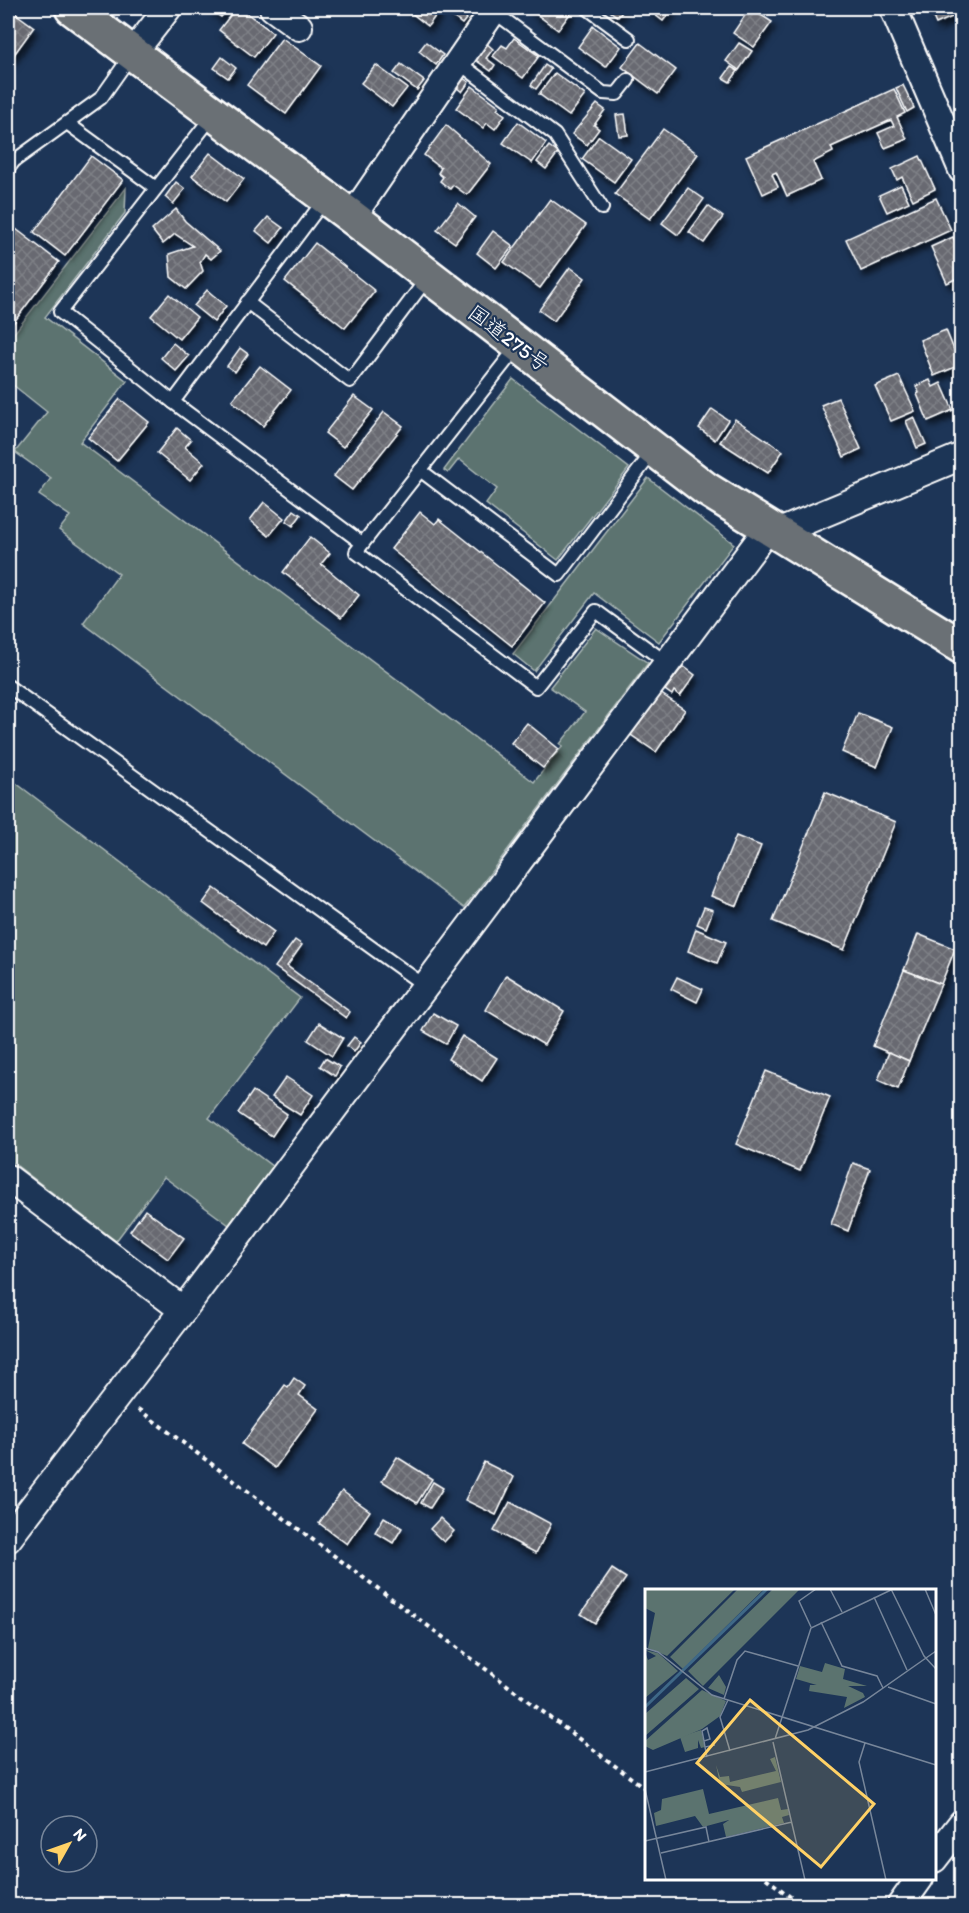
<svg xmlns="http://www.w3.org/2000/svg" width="969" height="1913" viewBox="0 0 969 1913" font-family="Itim,'Klee One',sans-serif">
	<defs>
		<pattern id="building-cross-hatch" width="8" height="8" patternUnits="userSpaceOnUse" patternTransform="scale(1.5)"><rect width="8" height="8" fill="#676971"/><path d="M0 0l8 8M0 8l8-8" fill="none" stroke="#7e8086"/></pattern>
		<filter id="shadow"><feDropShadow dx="3.5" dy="6" stdDeviation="3" flood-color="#0009"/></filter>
	</defs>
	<rect width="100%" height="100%" fill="#1d3557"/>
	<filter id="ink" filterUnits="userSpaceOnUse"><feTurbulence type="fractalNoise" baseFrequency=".0167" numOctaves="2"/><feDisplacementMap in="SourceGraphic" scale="12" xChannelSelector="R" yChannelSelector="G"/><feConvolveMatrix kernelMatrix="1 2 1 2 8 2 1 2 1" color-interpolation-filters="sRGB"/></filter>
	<g filter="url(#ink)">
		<g fill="#5b736f" stroke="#adb9b7" stroke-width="1.5">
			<polygon points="126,188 125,213 45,317 127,381 80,442 534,782 563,746 560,744 585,712 550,687 596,628 648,663 464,908 83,623 119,574 59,530 70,516 39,495 51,478 15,452 47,412 8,381 8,341"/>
			<polygon points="513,379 629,468 558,560 486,504 497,489 459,459 448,473 444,470"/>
			<polygon points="648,478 734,544 659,642 594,593 534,671 513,654"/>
			<polygon points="8,777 300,998 209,1118 273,1167 229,1225 164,1177 116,1241 8,1159"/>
		</g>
		<g fill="url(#building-cross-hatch)" stroke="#fff" stroke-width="1.5" filter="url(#shadow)">
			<polygon points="8,8 34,27 8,63"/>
			<polygon points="208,8 229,8 221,17"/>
			<polygon points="236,8 240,8 273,33 254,57 219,30"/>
			<polygon points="405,8 434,8 439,11 428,26"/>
			<polygon points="454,8 462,8 470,14 462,24 449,14"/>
			<polygon points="528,8 568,8 572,11 558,30"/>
			<polygon points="608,8 625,8 618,17 607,9"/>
			<polygon points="646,8 673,8 663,21"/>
			<polygon points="750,8 772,22 754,47 733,33"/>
			<polygon points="929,8 956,8 959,14 936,24"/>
			<polygon points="593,26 621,47 606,67 578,47"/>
			<polygon points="282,38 321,66 286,114 247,85"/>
			<polygon points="514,38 539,56 523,78 493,56 502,45 507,48"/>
			<polygon points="426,42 443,55 436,65 419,51"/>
			<polygon points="485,42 493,49 486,58 495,65 491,71 473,58"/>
			<polygon points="640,43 676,70 658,94 622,67"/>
			<polygon points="739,43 752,51 739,70 726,61"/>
			<polygon points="222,57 236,68 228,78 214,68"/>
			<polygon points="401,64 424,81 417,90 394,73"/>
			<polygon points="376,65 407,88 392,107 361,83"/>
			<polygon points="545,65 551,69 536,89 531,85"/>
			<polygon points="731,67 738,71 730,82 723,78"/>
			<polygon points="555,73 585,95 569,116 539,94"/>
			<polygon points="463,78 469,82 462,92 456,87"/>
			<polygon points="903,85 914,108 907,112 896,88"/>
			<polygon points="472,86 499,106 497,109 505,115 495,129 487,123 483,128 456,108"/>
			<polygon points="894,89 905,113 897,117 907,139 885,148 878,133 894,126 891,120 831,147 833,152 813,162 821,180 787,196 776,172 772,174 778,187 763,194 746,156"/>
			<polygon points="597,104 605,110 594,125 599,129 587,145 572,134"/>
			<polygon points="625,114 628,135 619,136 616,115"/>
			<polygon points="518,122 546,143 532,163 503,143"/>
			<polygon points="446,125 491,164 467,195 453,185 450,189 440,181 443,177 438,173 441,168 424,155"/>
			<polygon points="663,129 698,154 650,219 615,194"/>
			<polygon points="599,136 631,159 614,182 582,159"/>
			<polygon points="549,146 558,153 546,169 537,162"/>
			<polygon points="210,153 244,179 226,202 192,176"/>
			<polygon points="91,156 123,180 65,256 34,232"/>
			<polygon points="920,156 935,189 913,200 902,177 897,180 892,169"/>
			<polygon points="176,182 185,189 173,204 165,197"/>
			<polygon points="901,185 909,202 887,212 879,195"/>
			<polygon points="688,188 704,199 678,235 662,223"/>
			<polygon points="936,198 951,230 861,271 846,239"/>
			<polygon points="550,199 586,225 540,288 504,262"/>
			<polygon points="458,203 475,217 455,243 437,230"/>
			<polygon points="708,206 723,217 704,243 689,232"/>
			<polygon points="176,209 185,221 220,251 211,259 205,254 200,262 203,271 186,289 171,277 169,254 193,246 175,234 163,244 152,230"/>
			<polygon points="268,217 283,228 271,243 256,231"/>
			<polygon points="16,229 59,262 8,330 8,241"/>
			<polygon points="493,231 513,246 496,268 477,253"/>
			<polygon points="953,237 962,256 962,276 947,283 931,247"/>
			<polygon points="315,243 375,291 345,328 285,281"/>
			<polygon points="570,267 585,278 554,321 539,310"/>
			<polygon points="207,290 226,306 214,322 194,306"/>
			<polygon points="169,294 197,317 179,339 151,316"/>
			<polygon points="946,330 960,365 934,376 920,340"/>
			<polygon points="173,343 189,356 176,371 161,358"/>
			<polygon points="240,348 248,354 235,372 227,366"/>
			<polygon points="260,366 291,390 263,426 232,401"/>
			<polygon points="899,376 915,411 891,421 875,386"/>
			<polygon points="930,380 933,387 941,383 953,410 928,421 917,394 919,393 916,386"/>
			<polygon points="354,396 373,410 343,447 325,433"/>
			<polygon points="838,398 861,449 844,457 821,405"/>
			<polygon points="120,399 149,422 117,461 88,438"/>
			<polygon points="712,409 728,420 715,440 699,428"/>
			<polygon points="384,412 403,426 352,490 334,476"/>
			<polygon points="914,417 926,444 917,448 906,421"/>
			<polygon points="735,419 783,451 768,473 720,442"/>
			<polygon points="177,428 191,440 185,447 204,463 190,480 157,453"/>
			<polygon points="264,502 284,518 269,536 250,520"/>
			<polygon points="294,510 301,515 293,526 286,521"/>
			<polygon points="420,512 435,524 439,519 545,603 512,646 391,549"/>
			<polygon points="310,537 330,553 321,564 359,595 341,618 283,572"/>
			<polygon points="683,666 695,675 680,696 674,691 672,695 665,690"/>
			<polygon points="657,691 685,710 656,752 628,733"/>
			<polygon points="858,713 893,727 877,767 842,752"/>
			<polygon points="527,723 559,749 543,768 511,743"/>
			<polygon points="825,792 896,822 844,950 773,921"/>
			<polygon points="736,836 761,846 737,906 711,896"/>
			<polygon points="214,888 274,932 263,948 203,903"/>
			<polygon points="704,907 713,910 706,928 697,924"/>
			<polygon points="696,929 726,942 717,963 688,951"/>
			<polygon points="918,934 955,949 941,984 904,970"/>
			<polygon points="295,940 302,945 287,966 350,1012 346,1018 275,967"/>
			<polygon points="904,970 941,984 909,1061 873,1046"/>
			<polygon points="506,975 564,1011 544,1045 486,1010"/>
			<polygon points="677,977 703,989 697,1002 671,989"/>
			<polygon points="433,1013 456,1026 446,1044 423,1031"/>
			<polygon points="319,1023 343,1038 332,1056 308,1040"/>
			<polygon points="462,1036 497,1058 482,1081 448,1059"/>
			<polygon points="354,1037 361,1042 354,1052 347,1046"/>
			<polygon points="889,1052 909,1061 898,1089 878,1080"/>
			<polygon points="325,1058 340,1067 335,1076 320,1066"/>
			<polygon points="766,1071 830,1097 800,1171 736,1144"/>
			<polygon points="286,1077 313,1095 300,1115 272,1097"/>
			<polygon points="253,1091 287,1114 272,1136 238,1113"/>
			<polygon points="853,1163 870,1169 848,1231 831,1224"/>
			<polygon points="145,1210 184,1238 168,1259 130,1231"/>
			<polygon points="294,1378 305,1386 299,1395 318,1409 275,1468 242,1444 285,1385 288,1387"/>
			<polygon points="397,1457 432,1479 417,1503 382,1481"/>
			<polygon points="484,1462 514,1477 496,1515 465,1500"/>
			<polygon points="433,1482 443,1488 430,1508 421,1503"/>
			<polygon points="342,1491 370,1511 347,1544 319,1523"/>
			<polygon points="510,1502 551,1524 536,1553 494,1531"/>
			<polygon points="384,1517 402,1528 393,1543 375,1532"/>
			<polygon points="440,1518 454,1531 444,1542 430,1529"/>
			<polygon points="612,1569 626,1578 595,1623 581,1614"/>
		</g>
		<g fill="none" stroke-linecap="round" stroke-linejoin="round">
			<g stroke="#fff" stroke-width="16">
				<g id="lane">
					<polyline points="587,8 629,39"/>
					<polyline points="493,11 603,93 617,94 628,80"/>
					<polyline points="458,62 555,135 602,208"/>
					<polyline points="67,123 156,188"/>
					<polyline points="8,169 14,161 101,98 132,54"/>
					<polyline points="325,199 173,402 362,543"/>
					<polyline points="247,302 350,381 428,277"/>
					<polyline points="517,347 356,552 536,687 596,611 667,663"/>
					<polyline points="173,402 60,312 214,114"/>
					<polyline points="420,470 559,575 655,449"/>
					<polyline points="8,686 425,986"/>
				</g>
			</g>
			<g stroke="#fff" stroke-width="30">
				<g id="street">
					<polyline points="273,8 299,27"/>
					<polyline points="893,8 962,170"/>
					<polyline points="133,53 168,8"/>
					<polyline points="352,217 495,8"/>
					<polyline points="777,533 962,456"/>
					<polyline points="8,1178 183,1310"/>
					<polyline points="8,1539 183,1310 769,527"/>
					<polyline points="934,1859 962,1823"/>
					<polyline points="900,1906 920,1878"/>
				</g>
			</g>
			<g stroke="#fff" stroke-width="38">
				<polyline id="highway" points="72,8 352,217 706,489 962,647"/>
			</g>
			<g stroke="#fff" stroke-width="4" stroke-dasharray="4.5 4.5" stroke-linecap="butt">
				<polyline points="138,1409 646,1789"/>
				<polyline points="766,1878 802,1906"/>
			</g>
			<use href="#lane" stroke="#1d3557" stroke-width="12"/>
			<use href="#street" stroke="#1d3557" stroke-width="26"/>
			<use href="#highway" stroke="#6a7074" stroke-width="33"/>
		</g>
	</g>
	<g text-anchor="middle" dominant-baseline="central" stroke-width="4.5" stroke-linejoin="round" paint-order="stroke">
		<g font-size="21" fill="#fff" stroke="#1d3557">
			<text transform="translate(509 338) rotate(37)">国道275号</text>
		</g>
	</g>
	<g transform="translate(645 1589)">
		<rect width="291" height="291" fill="#1d3557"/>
		<path d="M93,0h26l-81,80 -13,-12zM128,0h27l-97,97 -15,-15zM0,61l13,3 20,18 -33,27v-46l3,8 8,-4zM180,74l20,6 -2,10 24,7h-47l-24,-7 4,-13 22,6zM41,89l13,11 -54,47v-22zM165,96h36l17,8 2,4 -21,11 3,-11 -38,-6zM56,141l4,17 -4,1 -3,-8v8l-13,4 -5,-15zM130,168l6,25 -39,10 -2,-5 -20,-3 -4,-19 4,12 9,-1 1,6 46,-11 -6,-12zM58,200l6,25 69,-16 3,12 7,-1 1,6 -7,2 2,6 -58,14 -3,-13 6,-4 -26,7 -8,-11 -39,10 -2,-13 7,-3 1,-11z" fill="#5b736f"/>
		<path d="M0,0h90l-68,67 -19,-8 7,-35 -10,-5zM74,86l7,12 -2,8 -16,-7zM57,101l24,11 -6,15 -18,13 -49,21 -8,-4v-5z" fill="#5b736f"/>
		<path fill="none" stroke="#3f6887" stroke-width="3" d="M0,118l122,-118"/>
		<path fill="none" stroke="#77869a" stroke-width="1.5" d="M185,0l12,23M246,0l33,67 12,13M280,0l11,26M229,8l33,73M176,33l21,44 35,10 6,12M166,38l-12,-26 17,-12M0,59l13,4 54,43 224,70M243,98l48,17M79,110l13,-39 8,-9 53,15M83,111l-8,17 10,34M130,150l36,-111 80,-38M59,152l-2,-10 5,-3 3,11 -6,2 1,6M128,153l32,138M220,154l-6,19 27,118M62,168l-2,-10 10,-2M0,183l163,-42 55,-28 73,-51M0,200l21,91M0,252l61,-14 3,15M16,264l131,-31"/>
		<path fill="#ffd166" fill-opacity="0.15" stroke="#ffd166" stroke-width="3" d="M105,111l124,104 -53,63 -124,-104z"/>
		<rect width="291" height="291" fill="none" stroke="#fff" stroke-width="3"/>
	</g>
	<rect width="969" height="1913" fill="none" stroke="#1d3557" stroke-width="30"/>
	<rect x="15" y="15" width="939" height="1883" fill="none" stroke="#fff" stroke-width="2" filter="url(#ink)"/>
	<g transform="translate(69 1844) rotate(50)"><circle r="28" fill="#1d3557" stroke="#77869a" stroke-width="1.5"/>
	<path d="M0-4.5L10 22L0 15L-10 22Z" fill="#ffd166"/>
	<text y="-9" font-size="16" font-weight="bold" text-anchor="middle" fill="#ffffff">N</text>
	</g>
</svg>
